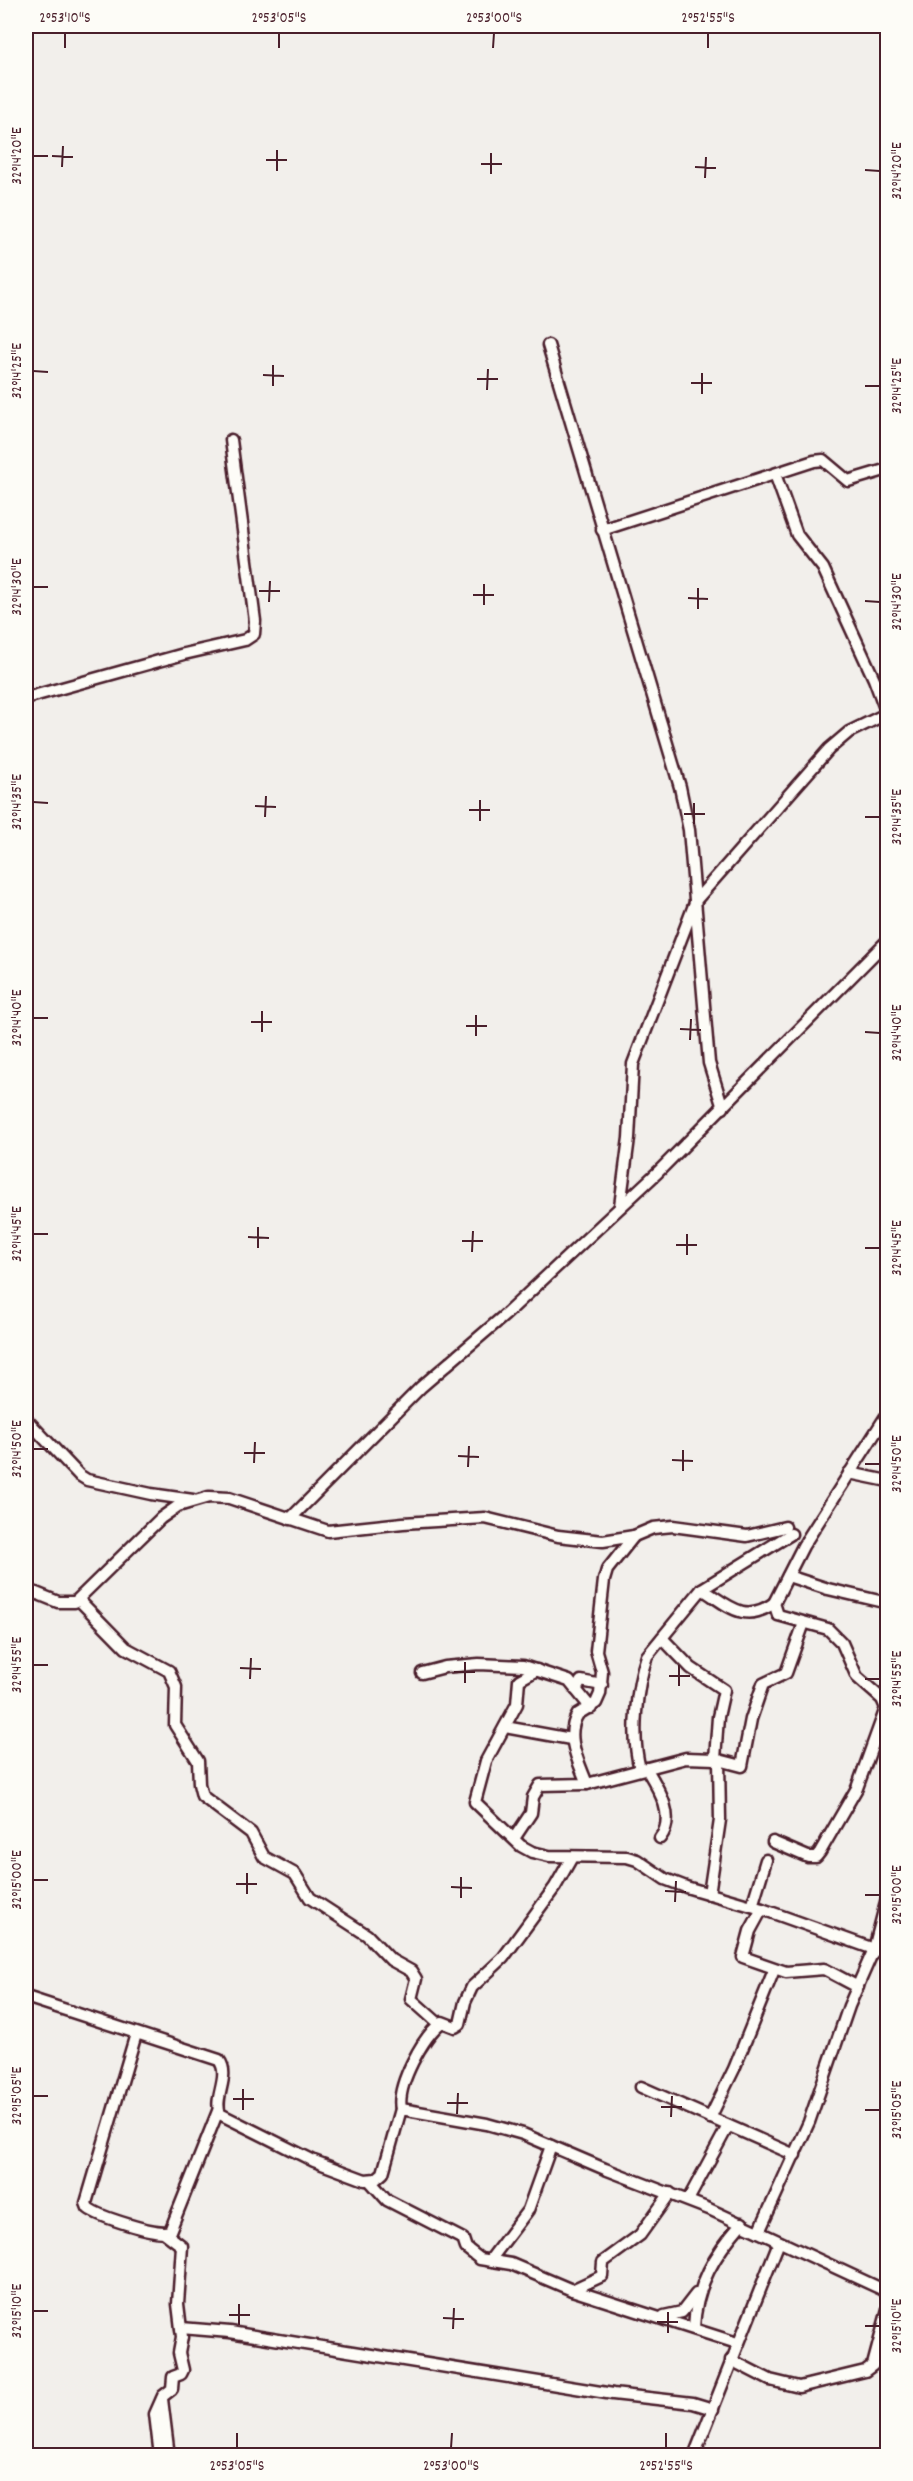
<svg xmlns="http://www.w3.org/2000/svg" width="913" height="2481" viewBox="0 0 913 2481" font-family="Dekko,sans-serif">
	<rect width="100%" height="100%" fill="#f2efeb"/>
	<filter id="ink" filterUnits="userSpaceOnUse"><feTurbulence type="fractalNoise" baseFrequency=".0167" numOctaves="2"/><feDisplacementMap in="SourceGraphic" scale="12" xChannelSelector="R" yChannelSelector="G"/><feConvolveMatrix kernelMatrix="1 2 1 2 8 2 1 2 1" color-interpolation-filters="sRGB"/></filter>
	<g filter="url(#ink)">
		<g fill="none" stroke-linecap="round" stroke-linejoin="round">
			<g stroke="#4a1f2b" stroke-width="15">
				<g id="minor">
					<polyline points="548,345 680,787 689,830 709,1063 723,1108"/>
					<polyline points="775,474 797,535 823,568 874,679 887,714"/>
					<polyline points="602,530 814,461 823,460 848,481 888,469"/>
					<polyline points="26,698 184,654 245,640 254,634 255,621 231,440"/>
					<polyline points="620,1206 629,1138 633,1064 696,900 829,749 849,732 888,713"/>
					<polyline points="26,1419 79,1475 87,1480 151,1494 193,1500"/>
					<polyline points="849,1473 888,1481"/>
					<polyline points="290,1519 421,1387 505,1315 658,1172 888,940"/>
					<polyline points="788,1576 828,1589 888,1603"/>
					<polyline points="26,1589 58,1602 75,1602 161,1518 178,1506 209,1497 229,1498 328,1531 403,1523 485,1518 558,1536 603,1541 634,1536 653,1528 673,1526 747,1536 785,1527"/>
					<path d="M702,1589c27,17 42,35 72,14"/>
					<polyline points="79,1600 126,1648 169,1671 176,1687 175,1725 198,1761 199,1784 202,1796 251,1833 264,1857 295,1874 310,1898 367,1935 391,1960 411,1971 416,1979 411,1999 439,2024"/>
					<polyline points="662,1638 691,1668 724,1690 718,1717 715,1759"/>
					<polyline points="537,1670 519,1680 517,1704 486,1761 475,1802 521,1846 532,1852 549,1856 627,1857 637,1860 665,1879 686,1887 762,1909 888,1954"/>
					<polyline points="422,1673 445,1667 479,1664 523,1666 569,1681 591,1708"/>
					<polyline points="576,1690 581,1681 602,1685"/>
					<polyline points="505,1727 571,1739"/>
					<path d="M646,1768c12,20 31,49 14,70"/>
					<path d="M640,1769c-9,-33 -4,-81 7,-113l55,-67 89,-55"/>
					<path d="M587,1784c-8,-22 -23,-48 -9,-70l18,-11 4,-9 2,-22 -6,-21 8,-71 3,-10 27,-34"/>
					<polyline points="515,1837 531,1813 533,1797 540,1785 587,1784 686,1758 715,1759 742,1766 751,1719 763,1684 786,1673 804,1623"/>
					<polyline points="773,1842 808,1857 816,1857 820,1852 857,1788 886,1708 882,1699 857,1677 842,1643 828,1629 778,1615 774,1603 803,1546 888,1413"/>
					<polyline points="709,1894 720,1820 719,1760"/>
					<polyline points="752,1906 766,1860"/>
					<polyline points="762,1909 750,1931 743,1957 786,1972 824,1969 858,1987"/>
					<path d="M26,1997l193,63c12,16 -6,37 1,54l94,47 51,19 11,-1 7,-6 18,-64 86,15 36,10 82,35 104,40 179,83"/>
					<path d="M136,2034l-50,169 2,5c10,8 69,28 82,23l48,-120"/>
					<polyline points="641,2087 795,2155"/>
					<path d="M401,2109c-5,-23 22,-73 41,-87l13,5 5,-3 5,-22 7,-15 31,-29 52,-71 17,-30"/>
					<polyline points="710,2118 734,2069 774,1970"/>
					<polyline points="370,2181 387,2200 463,2239 466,2248 480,2259 511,2264 572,2290 737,2343"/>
					<polyline points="688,2200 728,2126"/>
					<polyline points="759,2232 809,2122 849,2006 874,1949 888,1895"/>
					<polyline points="491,2259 528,2210 551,2146"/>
					<polyline points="572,2290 602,2276 603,2262 640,2235 670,2193"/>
					<polyline points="664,2316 682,2312 696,2294"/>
					<path d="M694,2327c2,-42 21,-73 48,-104"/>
					<polyline points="181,2328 230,2332 613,2394 693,2403 713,2409"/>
					<polyline points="731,2360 770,2380 799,2387 865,2371 873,2365 888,2309"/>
					<polyline points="162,2399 169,2456"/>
					<polyline points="160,2456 155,2414 163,2396 172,2389 173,2377 181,2374 183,2370 179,2353 182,2337 178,2304 182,2246 165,2233"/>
					<polyline points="694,2456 779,2242"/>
				</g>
			</g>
			<use href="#minor" stroke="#fdfcf7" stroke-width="10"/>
		</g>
	</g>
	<path fill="none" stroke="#4a1f2b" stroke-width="2" d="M65,48v-15M279,48v-15M493,48l1,-15M708,48v-15M33,156h15M52,156l21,1M266,160h21M481,164h21M62,167l1,-21M695,167l21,1M865,170l15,1M277,171v-21M491,174v-21M705,178l1,-21M33,371l15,1M263,375l21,1M477,379h21M691,383h21M273,386v-21M865,386h15M487,390l1,-21M702,394v-21M33,587h15M259,591h21M473,595h21M688,598l20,1M865,601l15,1M269,602l1,-21M484,605v-21M698,609v-21M33,802l15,1M255,806l21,1M469,810h21M684,814h21M265,817l1,-21M865,817h15M480,821v-21M694,824v-21M33,1018h15M251,1022h21M466,1026h21M680,1029l21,1M262,1032v-21M865,1032l15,1M476,1036v-21M690,1040l1,-21M33,1234h15M248,1237l21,1M462,1241h21M676,1245h21M258,1248v-21M865,1248h15M472,1252l1,-21M687,1255v-21M33,1449h15M244,1453h21M458,1456l21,1M672,1460l21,1M254,1463l1,-21M865,1464h15M468,1467l1,-21M683,1471v-21M33,1665h15M240,1668l21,1M454,1672h21M669,1676h21M250,1679l1,-21M865,1679h15M465,1683v-21M679,1686v-21M33,1880h15M236,1884h21M451,1887l21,1M665,1891l21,1M247,1894v-21M865,1895h15M461,1898v-21M675,1902l1,-21M33,2096h15M233,2099h21M447,2103h21M661,2107h21M243,2110v-21M865,2110h15M457,2114l1,-21M671,2117l1,-21M33,2311h15M229,2315h21M443,2318l21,1M657,2322h21M239,2325v-21M865,2326h15M453,2329l1,-21M668,2333v-21M237,2448v-15M451,2448l1,-15M666,2448v-15"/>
	<rect width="913" height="2481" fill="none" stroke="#fdfcf7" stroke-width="66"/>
	<rect x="33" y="33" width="847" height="2415" fill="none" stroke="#4a1f2b" stroke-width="2"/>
	<g font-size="15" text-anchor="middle" fill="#4a1f2b">
		<text x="65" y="22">2°53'10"S</text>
		<text x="279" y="22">2°53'05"S</text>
		<text x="494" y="22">2°53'00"S</text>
		<text x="708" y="22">2°52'55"S</text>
		<text transform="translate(16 156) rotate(-90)" y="5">32°14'20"E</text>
		<text transform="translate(896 171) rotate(-90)" y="5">32°14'20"E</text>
		<text transform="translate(16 371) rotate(-90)" y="5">32°14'25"E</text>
		<text transform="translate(896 386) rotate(-90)" y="5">32°14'25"E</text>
		<text transform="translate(16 587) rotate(-90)" y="5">32°14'30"E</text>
		<text transform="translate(896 602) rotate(-90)" y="5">32°14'30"E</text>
		<text transform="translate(16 802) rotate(-90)" y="5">32°14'35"E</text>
		<text transform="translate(896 817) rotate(-90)" y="5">32°14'35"E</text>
		<text transform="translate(16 1018) rotate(-90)" y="5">32°14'40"E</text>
		<text transform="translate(896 1033) rotate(-90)" y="5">32°14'40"E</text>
		<text transform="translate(16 1234) rotate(-90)" y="5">32°14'45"E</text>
		<text transform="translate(896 1248) rotate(-90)" y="5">32°14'45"E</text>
		<text transform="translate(16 1449) rotate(-90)" y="5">32°14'50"E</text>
		<text transform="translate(896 1464) rotate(-90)" y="5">32°14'50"E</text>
		<text transform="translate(16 1665) rotate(-90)" y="5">32°14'55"E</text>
		<text transform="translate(896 1679) rotate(-90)" y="5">32°14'55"E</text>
		<text transform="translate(16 1880) rotate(-90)" y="5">32°15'00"E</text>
		<text transform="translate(896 1895) rotate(-90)" y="5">32°15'00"E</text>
		<text transform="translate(16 2096) rotate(-90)" y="5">32°15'05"E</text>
		<text transform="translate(896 2110) rotate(-90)" y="5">32°15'05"E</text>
		<text transform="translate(16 2311) rotate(-90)" y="5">32°15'10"E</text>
		<text transform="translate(896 2326) rotate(-90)" y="5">32°15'10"E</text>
		<text x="237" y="2470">2°53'05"S</text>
		<text x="451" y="2470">2°53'00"S</text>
		<text x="666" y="2470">2°52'55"S</text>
	</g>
</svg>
